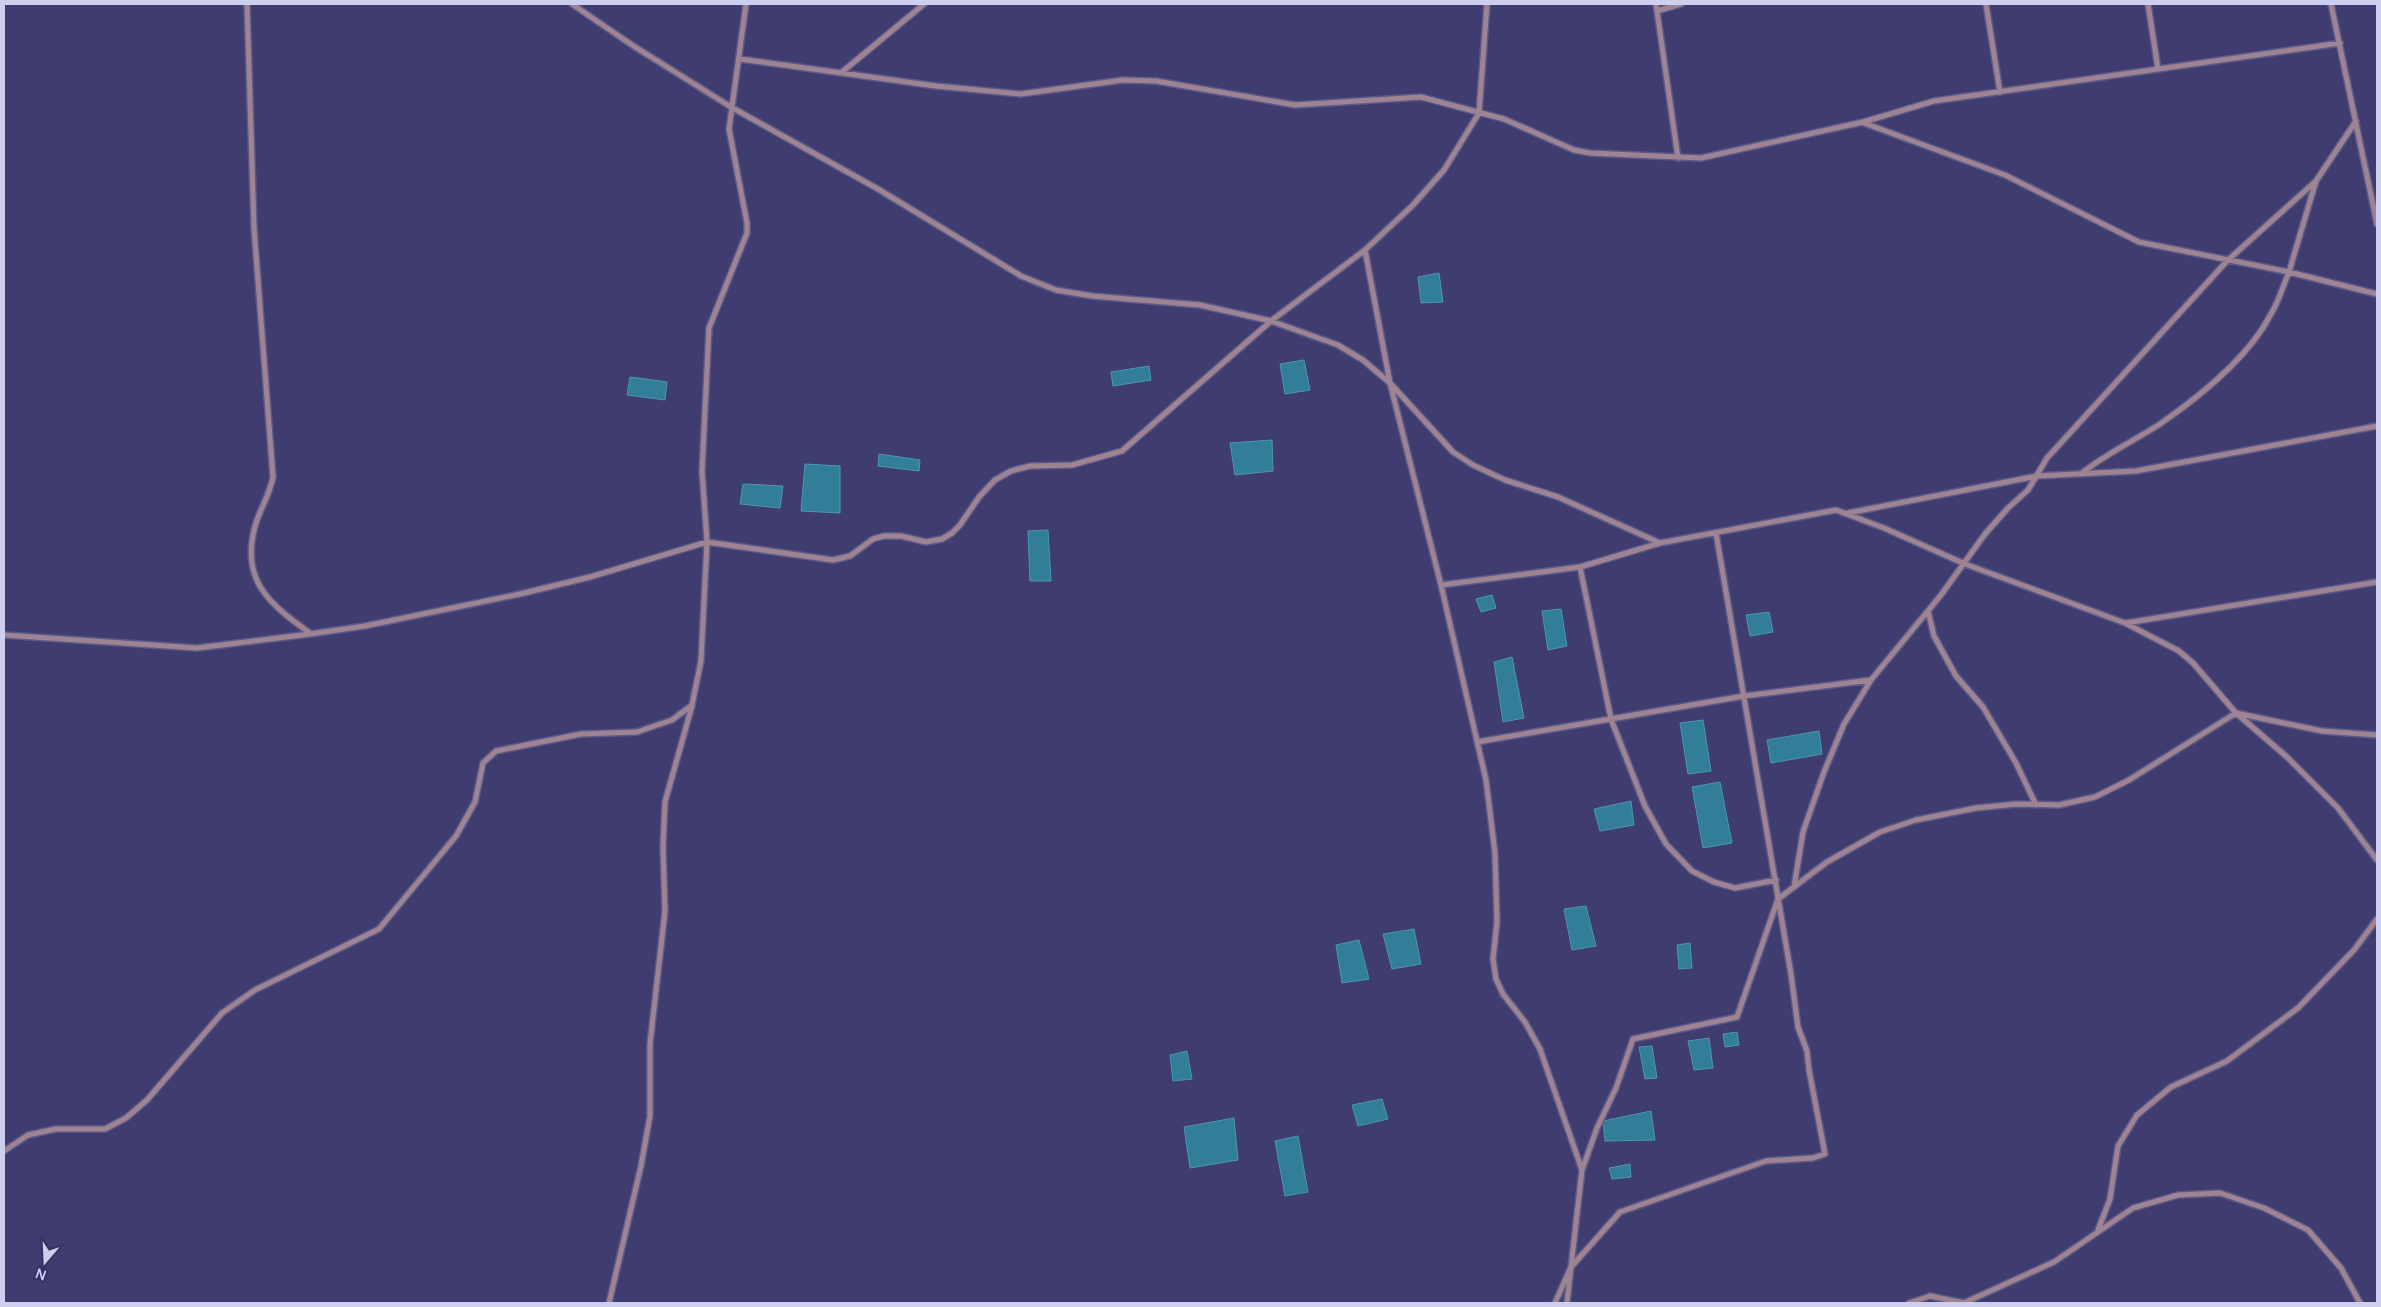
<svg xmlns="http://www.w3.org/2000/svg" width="2381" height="1307" font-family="Manrope,sans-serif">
<rect width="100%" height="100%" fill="#3f3c6f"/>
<path fill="#327e99" stroke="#4c97b3" d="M1439 273 1443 302 1421 303 1418 277Z
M1304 360 1310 390 1285 394 1280 364Z
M1149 366 1151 380 1113 386 1111 372Z
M630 377 667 382 665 400 627 395Z
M1272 440 1273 471 1235 475 1230 443Z
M879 454 920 460 919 471 878 466Z
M805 464 840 466V513L801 511Z
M743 484 783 486 780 508 740 504Z
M1048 530 1051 581H1030L1028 531Z
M1492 595 1496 608 1481 612 1476 599Z
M1561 609 1567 646 1548 650 1542 611Z
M1769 612 1773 632 1750 636 1746 615Z
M1512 657 1524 718 1503 722 1494 662Z
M1703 720 1711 771 1688 774 1680 723Z
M1819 731 1822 754 1771 763 1767 740Z
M1720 782 1732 843 1703 848 1692 787Z
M1631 801 1634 825 1600 831 1594 809Z
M1586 906 1596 946 1572 950 1564 909Z
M1414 929 1421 964 1392 969 1383 934Z
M1359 940 1369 979 1342 983 1336 945Z
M1690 943 1692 968 1679 969 1677 945Z
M1737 1032 1739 1045 1725 1047 1723 1034Z
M1709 1038 1713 1068 1694 1070 1688 1041Z
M1652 1046 1657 1078 1645 1079 1639 1047Z
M1187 1051 1192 1079 1173 1081 1170 1055Z
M1382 1099 1388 1119 1358 1126 1352 1105Z
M1651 1111 1655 1140 1605 1141 1603 1121Z
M1234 1118 1238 1160 1190 1168 1184 1127Z
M1298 1136 1308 1192 1285 1196 1275 1141Z
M1630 1164 1631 1177 1612 1179 1609 1168Z"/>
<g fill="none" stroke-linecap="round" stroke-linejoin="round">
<g stroke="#5c5988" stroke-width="8">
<path id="street" d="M247 4 254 228 273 477C270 494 261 507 256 523 239 579 268 603 310 633
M572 4 632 45 731 107 878 189 1021 276 1056 290 1092 296 1200 305 1271 321 1338 345 1363 360 1390 383 1453 452 1473 465 1505 480 1558 497 1660 543 1836 510 1884 528 1965 564 2125 623 2179 651 2193 663 2236 713 2287 757 2338 808 2377 860
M1656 4 1678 158
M1986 4 2000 92
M2148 4 2158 69
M2331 4 2377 224
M1657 11 1681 4
M740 59 936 86 1021 94 1123 80 1156 81 1295 105 1421 97 1504 119 1574 150 1590 153 1701 158 1863 122 1934 101 2340 43
M842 72 924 4
M1864 123 2005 175 2139 242 2289 272 2316 181 2356 121
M1365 250 1390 383 1441 585 1486 780 1495 853 1497 922 1493 959 1496 979 1503 994 1525 1022 1540 1049 1582 1170
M2082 473C2107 453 2134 441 2160 424 2199 397 2249 357 2271 314 2279 301 2283 286 2289 272L2377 294
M1848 513 2037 476 2136 471 2377 426
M1580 567 1611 719 1645 806 1666 844 1692 871 1714 882 1735 888 1776 880
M1441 585 1580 567 1660 543
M1928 611 1934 636 1956 676 1983 707 2016 763 2036 805
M2126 623 2377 582
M4 635 197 648 310 634 365 626 520 594 590 577 707 542 702 471 709 328 747 233V223L729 129 746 4
M1477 742 1744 696 1871 680
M1794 887 1803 832 1824 772 1844 724 1871 680 1941 595 1985 534 2008 508 2028 490 2047 458 2227 261 2316 181
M4 1151 28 1135 56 1129H105L126 1118 147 1100 222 1013 255 990 379 929 456 836 475 802 483 763 496 751 581 734 637 732 672 720 692 705 701 661 707 542 833 560 850 556 873 539 884 536H901L926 542 942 539 952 533 960 525 979 497 995 480 1011 471 1030 466 1072 465 1122 451 1271 321 1365 250 1413 205 1444 170 1479 113 1487 4
M2098 1230 2110 1199 2118 1146 2137 1115 2171 1087 2227 1061 2298 1008 2354 950 2377 919
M609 1303 641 1166 650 1116V1044L665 911 663 846 665 802 692 706
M1555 1303 1571 1267 1582 1170 1597 1128 1616 1088 1633 1039 1737 1017 1778 899 1827 862 1880 832 1916 820 1976 808 2017 804 2059 805 2095 797 2129 780 2236 713 2322 731 2377 735
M1567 1303 1571 1267 1620 1212 1766 1161 1813 1158 1825 1154 1809 1070 1807 1051 1798 1027 1791 974 1716 533
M1909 1303 1930 1296 1964 1303 2054 1262 2133 1208 2178 1195 2220 1193 2264 1208 2308 1230 2341 1268 2360 1303"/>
</g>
<use href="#street" stroke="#9e8392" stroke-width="5"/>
</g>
<rect width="2381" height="1307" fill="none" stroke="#cecfee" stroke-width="10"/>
<g transform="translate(45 1262) rotate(199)" stroke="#353163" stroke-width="4" paint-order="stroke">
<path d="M0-4L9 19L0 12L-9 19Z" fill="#cecfee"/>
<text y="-8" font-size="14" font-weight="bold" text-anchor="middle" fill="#cecfee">N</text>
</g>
</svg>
